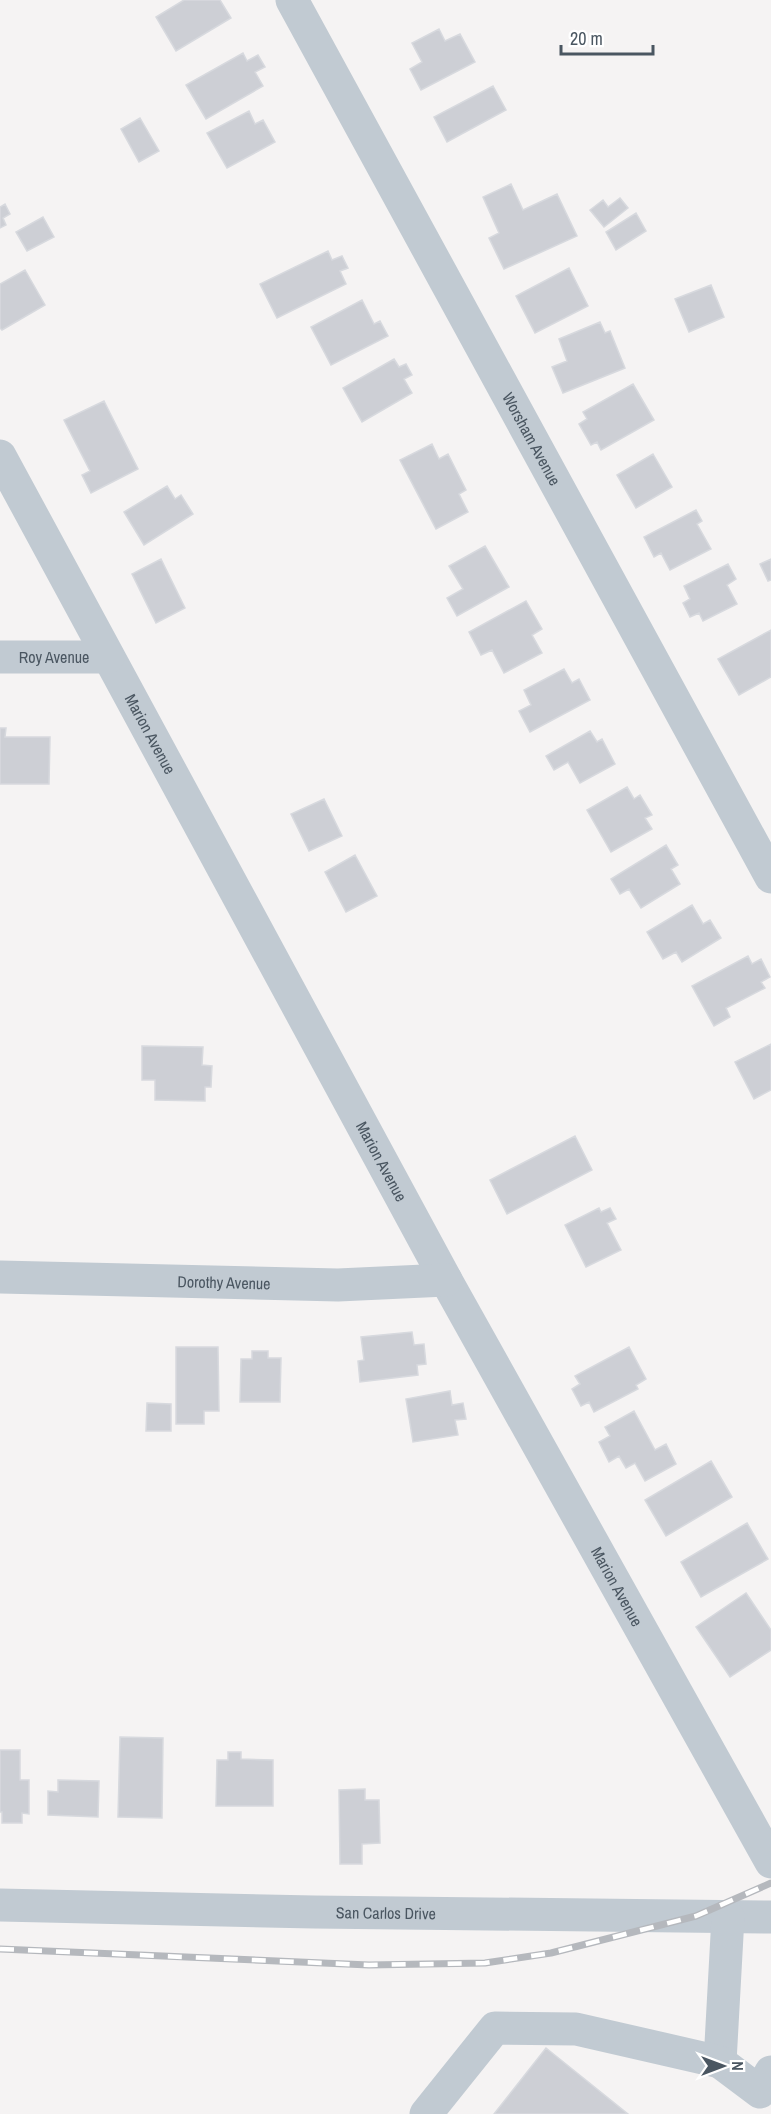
<svg xmlns="http://www.w3.org/2000/svg" width="771" height="2114" font-family="'Archivo Narrow',sans-serif">
<rect width="100%" height="100%" fill="#f5f3f3"/>
<path fill="#cdcfd5" stroke="#d7d9de" stroke-width="1.5" d="M184 0H220L231 18 176 51 156 17Z
M439 29 445 41 460 34 475 62 421 90 410 69 422 62 412 43Z
M243 53 247 61 258 55 265 67 255 72 263 86 206 119 186 85Z
M493 86 506 110 447 142 434 117Z
M249 111 255 124 263 120 275 142 227 168 207 133Z
M140 118 159 151 139 162 121 129Z
M511 184 523 210 557 194 577 236 504 269 489 238 499 233 483 197Z
M620 198 628 208 604 227 590 210 603 200 608 207Z
M5 204 10 214 3 218 6 225 0 228V207Z
M636 213 646 231 616 250 606 232Z
M43 217 54 237 27 251 16 232Z
M328 251 332 260 342 256 348 268 340 271 346 284 277 318 260 284Z
M569 268 588 306 535 333 516 296Z
M25 270 45 305 2 330 0 328V284Z
M711 285 724 317 689 332 675 299Z
M362 300 374 324 380 321 388 336 331 365 311 327Z
M600 322 605 333 610 331 625 368 563 393 552 367 567 361 559 339Z
M394 359 399 367 406 364 412 375 404 379 412 393 362 422 343 388Z
M633 384 654 420 601 450 597 442 591 445 579 424 587 419 583 412Z
M104 401 138 469 91 493 82 475 90 471 64 420Z
M432 444 439 459 448 454 466 490 459 494 468 512 436 529 400 460Z
M653 454 672 487 636 508 617 475Z
M167 486 175 499 181 495 193 514 144 545 124 512Z
M696 510 702 521 697 524 711 549 670 570 661 553 654 557 644 537Z
M485 546 509 587 457 616 447 598 463 589 449 566Z
M161 559 185 608 156 623 132 574Z
M771 559V580L768 581 760 564Z
M728 564 736 579 727 585 737 604 703 621 699 613 690 617 683 603 690 599 684 586Z
M526 601 542 629 532 635 542 653 504 673 492 650 481 655 469 632Z
M771 630V677L739 695 718 659Z
M564 669 572 683 579 679 590 700 530 732 519 711 531 705 524 690Z
M0 728H6L5 737H50L49 784H0Z
M590 731 597 742 602 739 615 764 580 783 568 762 554 770 546 756Z
M627 787 634 799 640 795 652 815 645 818 652 829 611 852 587 810Z
M324 799 342 836 309 851 291 814Z
M666 845 678 865 671 869 680 884 641 908 629 889 620 894 611 879Z
M355 855 377 896 346 912 325 872Z
M692 905 703 924 710 920 721 938 682 962 676 952 663 959 647 932Z
M748 956 752 964 761 959 770 977 761 982 765 988 726 1008 730 1017 714 1026 692 986Z
M771 1044V1090L754 1099 735 1062Z
M142 1046 203 1047 202 1065 212 1066 211 1087H205V1101L155 1100V1080H142Z
M575 1136 592 1170 507 1214 490 1180Z
M599 1208 601 1212 610 1208 616 1219 607 1223 621 1250 586 1267 565 1225Z
M412 1332 414 1345 424 1344 426 1364 417 1365 418 1375 360 1382 358 1361 364 1360 361 1337Z
M176 1347H218L219 1411H204V1424H176Z
M629 1347 646 1379 636 1385 638 1389 594 1412 589 1402 581 1406 572 1389 580 1384 575 1376Z
M252 1351H268V1358H281L280 1402H240L241 1359H252Z
M450 1391 452 1405 463 1403 466 1419 455 1420 458 1435 413 1442 406 1399Z
M147 1403 171 1404V1431H146Z
M634 1411 655 1450 666 1444 676 1464 645 1481 635 1463 626 1468 619 1456 609 1462 599 1442 610 1436 605 1427Z
M711 1461 732 1497 666 1536 645 1500Z
M747 1523 768 1559 701 1597 681 1562Z
M746 1593 771 1630V1650L730 1677 696 1627Z
M120 1737 163 1738 162 1818 118 1817Z
M0 1750H20V1780H29V1814L22 1813V1823H2V1812H0Z
M228 1752H241V1759L273 1760V1806H216L217 1760H228Z
M58 1780 99 1781 98 1817 48 1815V1791L58 1792Z
M365 1789V1800H379L380 1843 362 1844V1864H340L339 1790Z
M546 2048 628 2114H494Z"/>
<g fill="none" stroke-linecap="round" stroke-linejoin="round">
<g stroke="#c1cad2" stroke-width="33">
<path id="s1" d="M292 0 771 877"/>
<path id="s2" d="M0 456 446 1280 771 1862"/>
<path id="s3" d="M0 657H108"/>
<path id="s4" d="M0 1277 338 1285 446 1280"/>
<path id="s5" d="M0 1905 314 1912 771 1917"/>
<path d="M728 1917 720 2062 760 2092 771 2072"/>
<path d="M426 2114 495 2028 576 2029 720 2062"/>
</g>
<g stroke="#b5b8bd" stroke-width="7">
<path id="rail" d="M0 1949 369 1965 485 1963 551 1953 696 1916 771 1883"/>
</g>
<use href="#rail" stroke="#fff" stroke-width="4.5" stroke-dasharray="14" stroke-linecap="butt"/>
</g>
<g text-anchor="middle" stroke-width="6" stroke-linejoin="round" paint-order="stroke">
<g font-size="16" fill="#4a5661" stroke="#fff">
<text dy="6" stroke="none"><textPath href="#s1" startOffset="500">Worsham Avenue</textPath></text>
<text dy="6" stroke="none"><textPath href="#s3" startOffset="54">Roy Avenue</textPath></text>
<text dy="6" stroke="none"><textPath href="#s2" startOffset="316">Marion Avenue</textPath></text>
<text dy="6" stroke="none"><textPath href="#s2" startOffset="802">Marion Avenue</textPath></text>
<text dy="6" stroke="none"><textPath href="#s4" startOffset="224">Dorothy Avenue</textPath></text>
<text dy="6" stroke="none"><textPath href="#s2" startOffset="1288">Marion Avenue</textPath></text>
<text dy="6" stroke="none"><textPath href="#s5" startOffset="386">San Carlos Drive</textPath></text>
</g>
</g>
<g transform="translate(723 2066) rotate(90)" stroke="#ffffff" stroke-width="4.5" paint-order="stroke">
<path d="M0-4.5L10 22L0 15L-10 22Z" fill="#4a5661"/>
<text y="-9" font-size="16" font-weight="bold" text-anchor="middle" fill="#4a5661">N</text>
</g>
<path d="M561 45v9h92v-9" fill="none" stroke="#4a5661" stroke-width="3"/>
<text x="570" y="45" font-size="18" fill="#4a5661" stroke="#ffffff" stroke-width="4.5" paint-order="stroke">20 m</text>
</svg>
